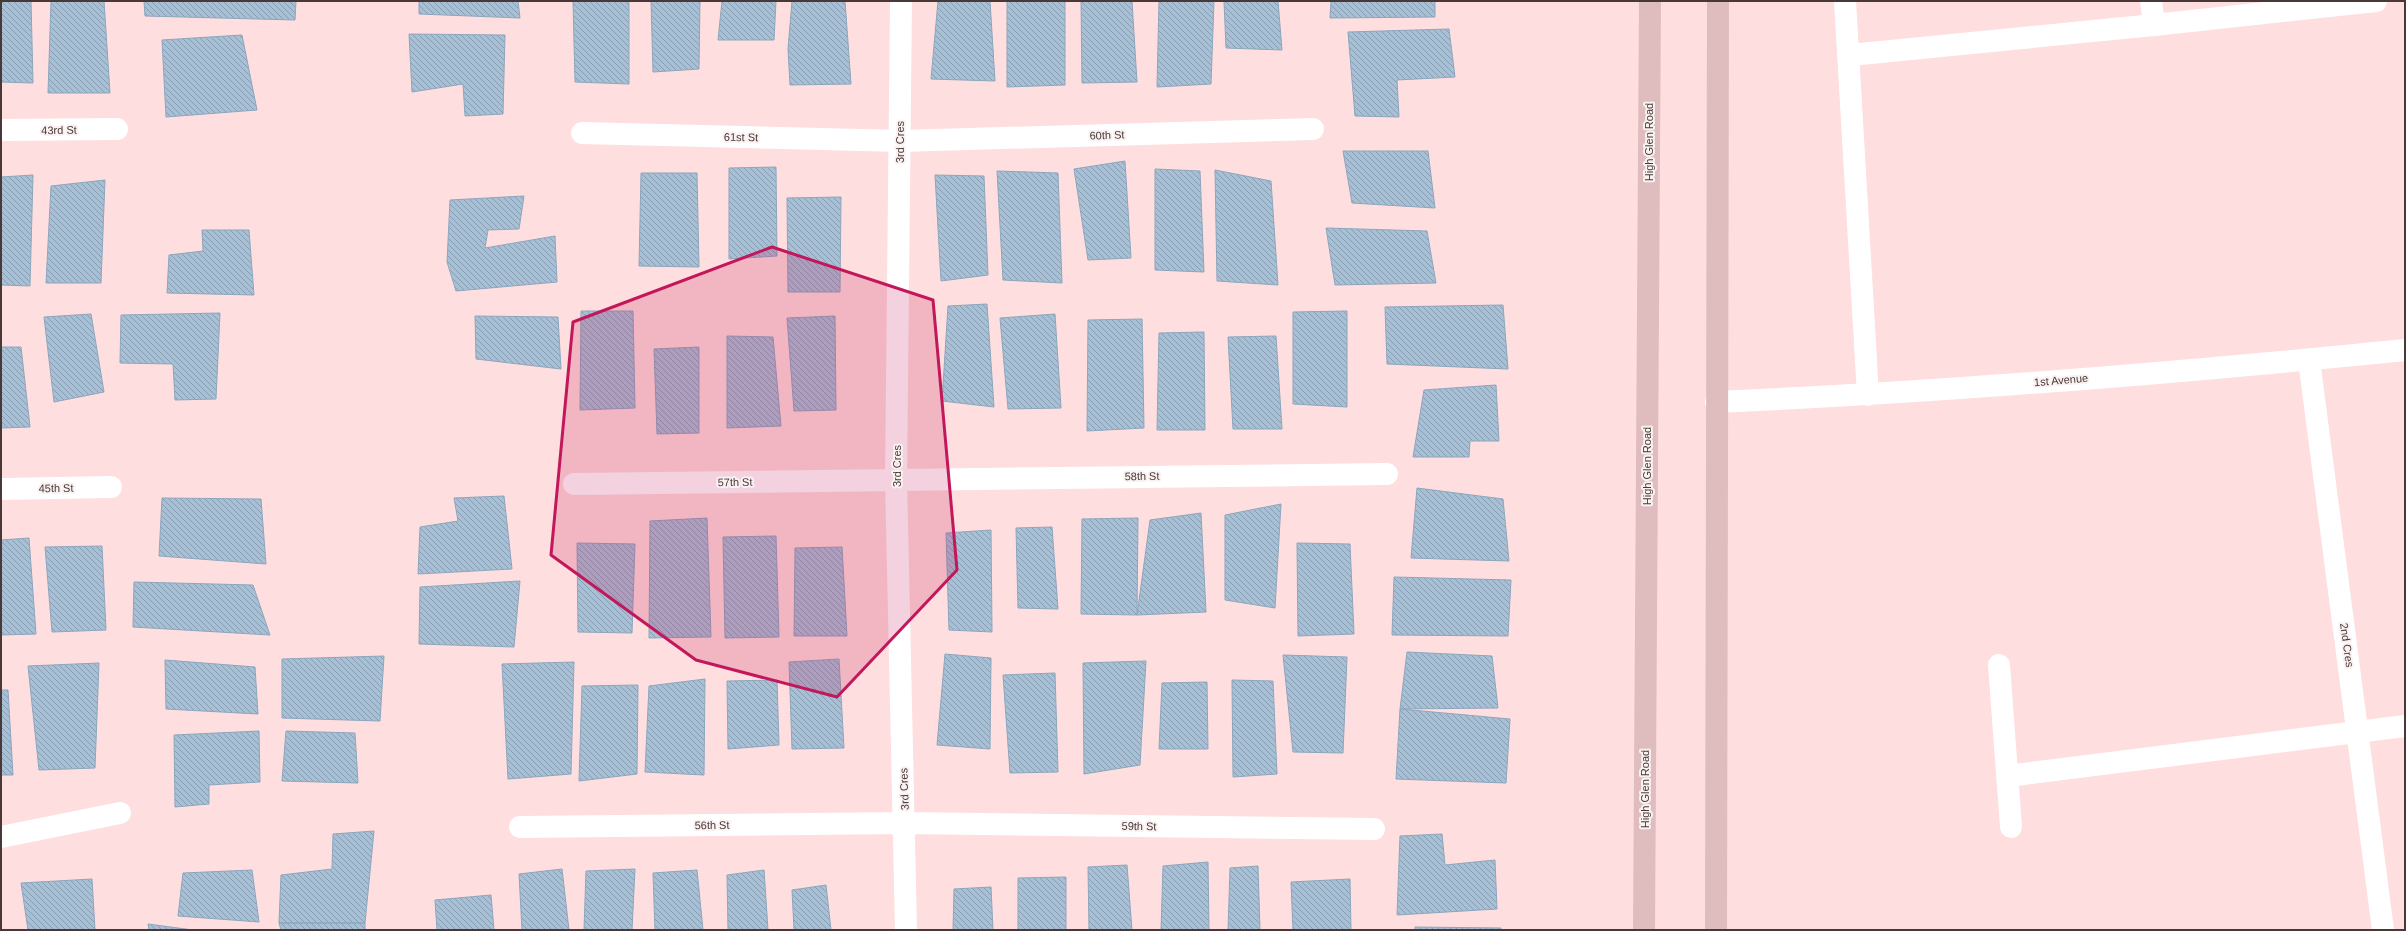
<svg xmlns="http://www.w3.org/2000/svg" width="2406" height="931" font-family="Helvetica,sans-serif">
<defs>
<pattern id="building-back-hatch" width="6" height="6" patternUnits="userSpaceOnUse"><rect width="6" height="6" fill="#a6c0d7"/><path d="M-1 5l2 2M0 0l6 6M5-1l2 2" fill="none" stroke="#899daf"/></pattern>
</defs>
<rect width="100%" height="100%" fill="#fedede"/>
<path fill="url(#building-back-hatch)" stroke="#8da6bd" d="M1 1H31L33 83 1 82Z
M51 1H104L110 93H48Z
M144 1H296L295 20 145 16Z
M419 1H518L520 18 419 14Z
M573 1H629V84L575 82Z
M651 1H700L699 69 653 72Z
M722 1H776L774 40H718Z
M792 1H845L851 84 790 85 788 49Z
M938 1H990L995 81 931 79Z
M1007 1H1065V85L1007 87Z
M1081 1H1132L1137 82 1082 83Z
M1159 1H1214L1211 84 1157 87Z
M1224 1H1278L1282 50 1226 48Z
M1331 1H1435V17L1330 18Z
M1449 29 1455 77 1397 80 1399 117 1355 116 1348 32Z
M409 34 505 35 503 114 465 116 463 84 412 92Z
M242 35 257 110 166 117 162 40Z
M1343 151H1428L1435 208 1352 203Z
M1125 161 1131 258 1088 260 1074 169Z
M776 167 777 256 729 259V168Z
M1155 169 1200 171 1204 272 1155 270Z
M1215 170 1271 181 1278 285 1217 281Z
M997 171 1058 173 1062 283 1003 280Z
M641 173H697L699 267 639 266Z
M33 175 30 286 1 285V177Z
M935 175 984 176 988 275 941 281Z
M105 180 101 283H46L51 186Z
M524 196 519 229 488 230 485 248 555 236 557 282 456 291 447 262 450 200Z
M841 197 840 292H788L787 198Z
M1326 228 1427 231 1436 283 1335 285Z
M202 230H249L254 295 167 293 169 255 203 251Z
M987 304 994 407 942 401 948 306Z
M1503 305 1508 369 1387 364 1385 307Z
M581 311H633L635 408 580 410Z
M1347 311V407L1293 404V312Z
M220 313 216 399 175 400 173 364 120 363 121 315Z
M91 314 104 392 54 402 44 317Z
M1055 314 1061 408 1008 409 1000 318Z
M475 316 558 317 561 369 476 359Z
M835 316 836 410 794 411 787 318Z
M1142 319 1144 428 1087 431 1088 320Z
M1204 332 1205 430H1157L1159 333Z
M727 336 773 337 781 426 727 428Z
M1276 336 1282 429H1233L1228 337Z
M1 347H21L30 427 1 428Z
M699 347V433L657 434 654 349Z
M1496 385 1499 441H1470L1469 457H1413L1424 390Z
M1417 488 1503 499 1509 561 1411 558Z
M504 496 512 569 418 574 420 527 458 521 454 498Z
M162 498 261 499 266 564 159 556Z
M1281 504 1275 608 1225 600V515Z
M1201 513 1206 612 1137 615 1150 520Z
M707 518 711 637 649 638 650 521Z
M1138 518 1137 615 1081 614 1082 519Z
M1052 527 1058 609 1018 608 1016 528Z
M991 530 992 632 949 630 946 533Z
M776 536 779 637 725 638 723 537Z
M29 538 36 634 1 635V540Z
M577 543 635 544 632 633 578 632Z
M1297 543 1350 544 1354 634 1298 636Z
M102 546 106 630 52 632 45 547Z
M842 547 847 636H794L795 548Z
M1394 577 1511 580 1508 636 1392 635Z
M520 581 514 647 419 644 420 587Z
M134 582 253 585 270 635 133 627Z
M1407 652 1492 656 1498 708 1400 709Z
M945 654 991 658 990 749 937 745Z
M1283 655 1347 657 1343 753 1293 752Z
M384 656 380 721 282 718V659Z
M839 659 844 748 792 749 789 662Z
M165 660 255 667 258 714 166 709Z
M1146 661 1140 765 1084 774 1083 663Z
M574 662 571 774 508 779 502 664Z
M99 663 95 768 39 770 28 666Z
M1055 673 1058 772 1010 773 1003 675Z
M705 679 704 775 645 772 649 686Z
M777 680 779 745 728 749 727 681Z
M1232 680 1273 681 1277 774 1233 777Z
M1207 682 1208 749H1159L1162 683Z
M638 685 637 774 579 781 582 686Z
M1 690H8L13 775H1Z
M1400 709 1510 719 1506 783 1396 779Z
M259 731 260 782 209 785V804L175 807 174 735Z
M286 731 355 733 358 783 282 781Z
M374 831 365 923H279L281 875 332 869 333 834Z
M1442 834 1445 865 1495 860 1497 909 1397 915 1400 836Z
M1208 862 1209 930H1161L1163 866Z
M1127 865 1132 930H1089L1088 867Z
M1258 866 1260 930H1228L1230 868Z
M562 869 569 930H522L519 874Z
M635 869 632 930H584L586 871Z
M252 870 259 922 178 916 183 873Z
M697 870 703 930H655L653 873Z
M764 870 768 930H728L727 875Z
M1066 877V930H1018V878Z
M92 879 95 930H28L21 883Z
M1350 879 1351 930H1293L1291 882Z
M826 885 831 930H794L792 890Z
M991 887 993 930H953L954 889Z
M491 895 494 930H437L435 900Z
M279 923H365V930H281Z
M148 924 193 930H149Z
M1415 927 1501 928V930H1415Z"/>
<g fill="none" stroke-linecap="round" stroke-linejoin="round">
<path stroke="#fff" stroke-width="22" d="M1845 1 1868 395
M1850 55 2154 25"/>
<path stroke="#fff" stroke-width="22" d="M901 1 896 479 906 930
M2151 1 2154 25 2376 1
M1 130 117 129
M582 133 901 141 1313 129
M2309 360 2383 930
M1716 402C1946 392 2176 373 2405 350
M574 484 1387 474
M1 489 111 487
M1999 665 2011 827
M2007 776 2405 726
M520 827 905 823 1374 829
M1 837 120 813"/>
<path stroke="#dfbdbe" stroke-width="22" d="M1644 930 1650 1
M1716 930 1718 1"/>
</g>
<path fill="#c2185b" fill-opacity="0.2" stroke="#c2185b" stroke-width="3" stroke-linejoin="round" d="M772 247 933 300 957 570 837 697 696 660 551 555 573 322Z"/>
<g text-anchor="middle" stroke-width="4" stroke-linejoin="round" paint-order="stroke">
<g font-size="11" fill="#483838" stroke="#faf2f1">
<text transform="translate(59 130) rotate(-1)" y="4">43rd St</text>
<text transform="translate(1107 135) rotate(-2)" y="4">60th St</text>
<text transform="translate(741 137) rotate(1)" y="4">61st St</text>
<text transform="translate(900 142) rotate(-90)" y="4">3rd Cres</text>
<text transform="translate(1649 142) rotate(-90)" y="4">High Glen Road</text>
<text transform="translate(2061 380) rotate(-5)" y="4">1st Avenue</text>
<text transform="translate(897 466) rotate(-90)" y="4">3rd Cres</text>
<text transform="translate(1647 466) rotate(-90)" y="4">High Glen Road</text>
<text transform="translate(1142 476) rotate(-1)" y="4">58th St</text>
<text transform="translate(735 482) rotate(-1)" y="4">57th St</text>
<text transform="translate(56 488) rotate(-1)" y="4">45th St</text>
<text transform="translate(2347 645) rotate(82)" y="4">2nd Cres</text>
<text transform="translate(904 789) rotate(-92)" y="4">3rd Cres</text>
<text transform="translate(1645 789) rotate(-90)" y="4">High Glen Road</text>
<text transform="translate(712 825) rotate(-1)" y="4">56th St</text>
<text transform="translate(1139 826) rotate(1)" y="4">59th St</text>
</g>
</g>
<rect width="2406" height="931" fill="none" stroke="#483838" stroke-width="4"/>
</svg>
